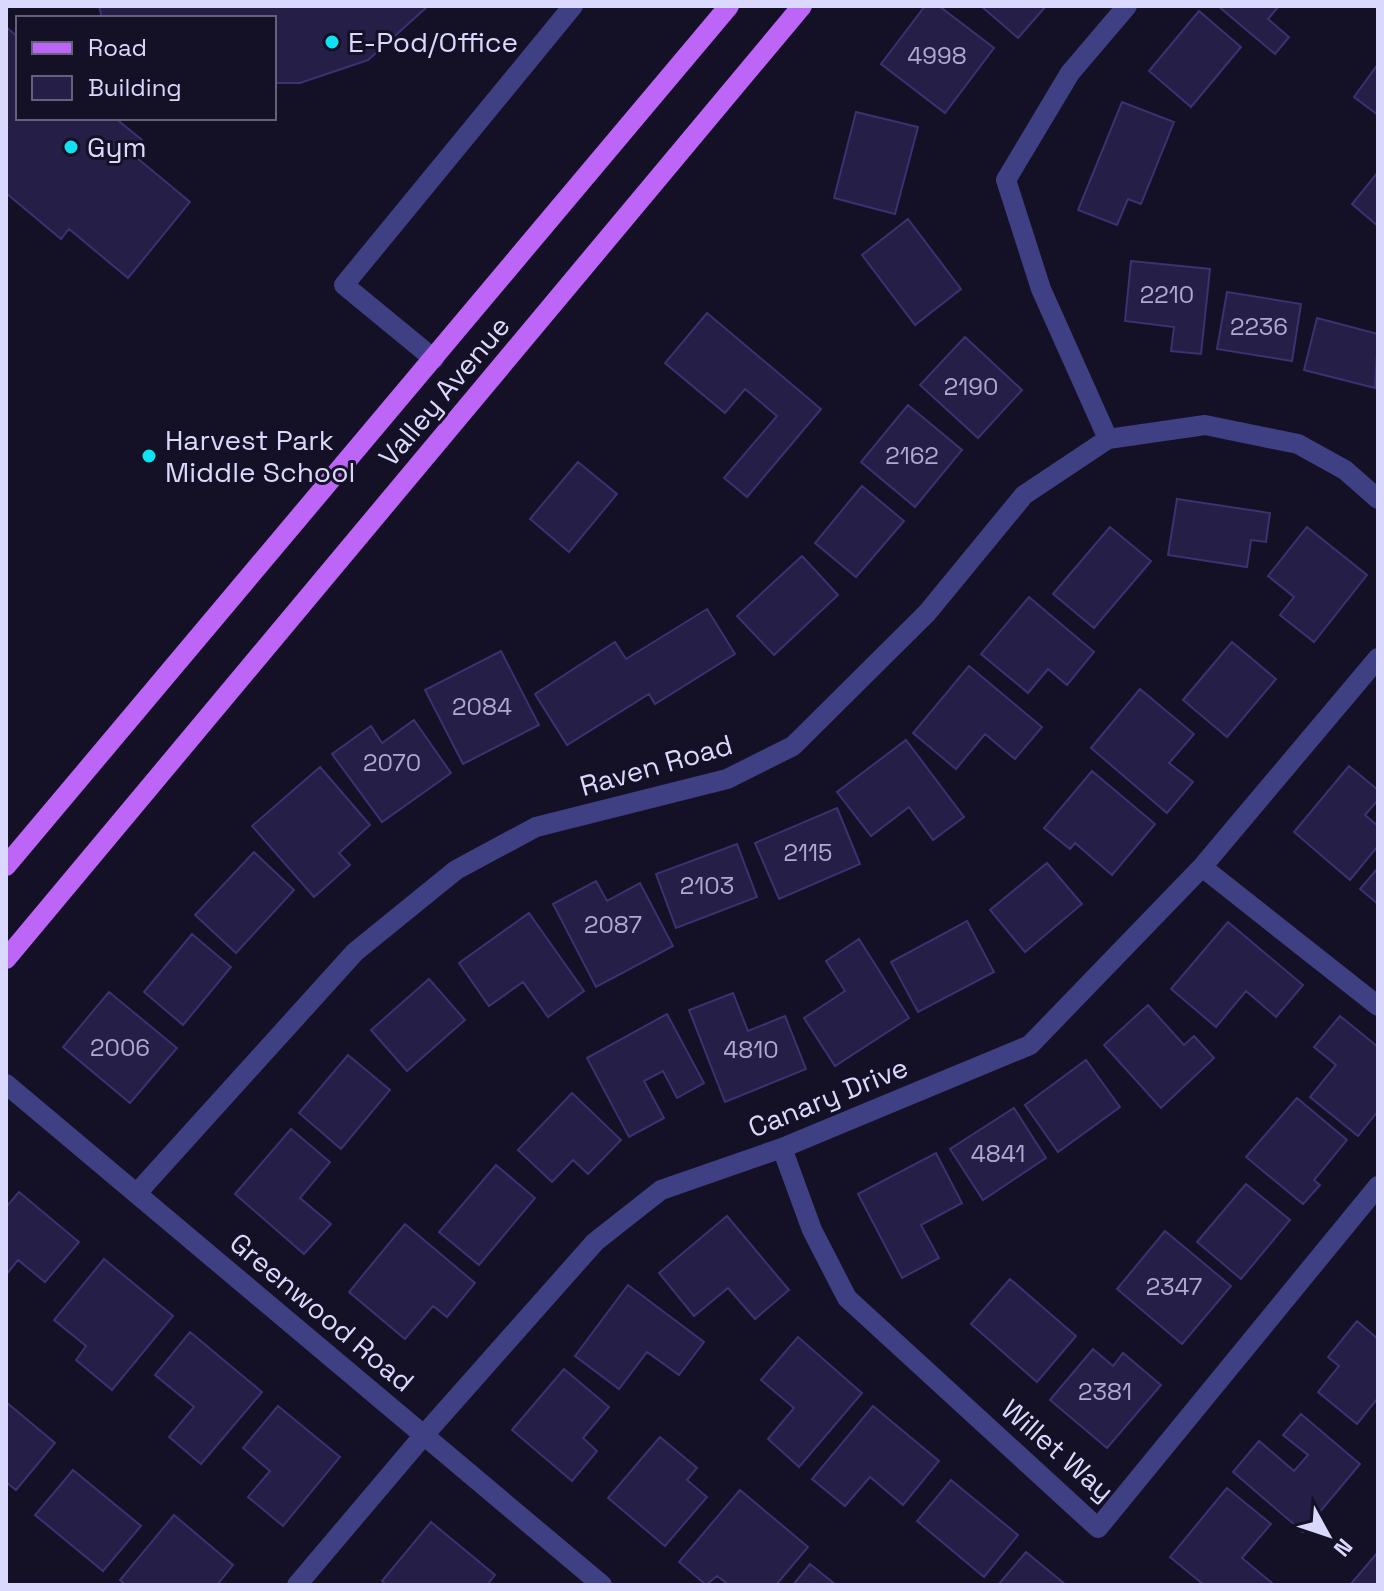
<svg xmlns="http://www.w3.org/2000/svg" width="1384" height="1591" font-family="'Space Grotesk',sans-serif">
<rect width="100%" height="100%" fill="#141126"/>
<path fill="#251e46" stroke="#3c3171" stroke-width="2" d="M99 6H428L368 60 300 83H274V18H102Z
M925 6H939L994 48 945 113 881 64Z
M981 6H1046L1018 38Z
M1218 6H1279L1268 19 1289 37 1275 54Z
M1199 11 1241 47 1191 107 1149 71Z
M6 27 18 37V118H115L142 140 131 153 190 202 128 278 69 229 61 239 6 193Z
M1378 64V115L1354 97Z
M1122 102 1174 122 1141 204 1128 199 1117 225 1078 210Z
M856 112 918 127 895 214 834 198Z
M1378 172V226L1352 204Z
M908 219 961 289 915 325 862 255Z
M1131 261 1210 269 1201 354 1171 351 1174 327 1125 321Z
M1227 292 1301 304 1292 361 1217 349Z
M707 313 821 409 747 497 724 478 777 416 745 389 725 413 665 363Z
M1317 318 1378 334 1375 388 1304 370Z
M965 337 1022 390 978 438 920 385Z
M908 405 962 450 915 507 861 462Z
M578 462 617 494 569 552 530 519Z
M862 486 904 521 856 577 815 543Z
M1177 499 1270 513 1266 542 1251 540 1247 567 1168 555Z
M1110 527 1151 561 1094 628 1053 594Z
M1307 527 1367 575 1314 642 1280 615 1294 597 1268 576Z
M802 556 838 595 774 655 737 616Z
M1029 597 1094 652 1067 685 1048 669 1028 693 981 654Z
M707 609 735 654 655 704 649 694 567 745 535 694 615 642 626 659Z
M1232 642 1276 679 1227 737 1183 700Z
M501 651 539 725 463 764 425 690Z
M969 666 1042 727 1015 759 985 734 956 769 913 733Z
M1140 689 1194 734 1169 763 1193 782 1167 813 1091 748Z
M414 720 451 773 382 822 332 754 371 726 382 743Z
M906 740 964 817 933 840 909 807 871 836 837 792Z
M1349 766 1378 790V800L1365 815 1378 826V846L1350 880 1294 832Z
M320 767 370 825 339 853 350 865 314 897 252 826Z
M1092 771 1155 824 1112 875 1075 843 1070 849 1044 828Z
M837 808 860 864 779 899 755 843Z
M737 844 757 897 676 928 656 874Z
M254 852 294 890 236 953 195 915Z
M1047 863 1082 904 1025 952 990 910Z
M1378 868V904L1360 889Z
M596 881 607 901 640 883 673 946 596 987 553 904Z
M529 913 584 991 548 1017 523 982 489 1006 459 963Z
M967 921 994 972 918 1012 891 962Z
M1228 922 1303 985 1276 1017 1246 991 1216 1027 1171 989Z
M192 934 231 967 183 1025 144 992Z
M859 939 909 1018 835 1066 804 1018 845 991 826 961Z
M429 979 465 1020 407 1071 371 1030Z
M109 992 177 1048 130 1103 63 1047Z
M733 993 748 1031 785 1016 806 1069 725 1102 689 1010Z
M1148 1005 1184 1045 1194 1036 1214 1058 1161 1108 1104 1045Z
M667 1014 704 1083 677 1098 663 1071 644 1081 664 1118 629 1137 587 1058Z
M1340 1016 1378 1047V1111L1358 1136 1310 1097 1336 1065 1314 1047Z
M348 1055 390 1090 341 1149 299 1113Z
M1086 1060 1120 1107 1058 1152 1025 1105Z
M572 1093 621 1140 588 1174 573 1160 552 1182 518 1150Z
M1297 1098 1347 1140 1314 1180 1320 1185 1303 1204 1246 1157Z
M1014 1108 1046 1158 983 1200 950 1149Z
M291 1129 330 1162 300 1198 331 1224 304 1254 235 1194Z
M936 1153 962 1203 921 1225 939 1258 902 1278 858 1194Z
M496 1165 535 1198 479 1265 439 1232Z
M1246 1184 1290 1220 1241 1279 1197 1242Z
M19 1192 79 1242 45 1282 18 1260 6 1275V1207Z
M727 1216 789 1290 755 1319 728 1288 694 1316 659 1273Z
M405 1224 475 1283 447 1317 433 1306 405 1339 349 1292Z
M1165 1231 1231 1286 1182 1344 1117 1289Z
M104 1259 173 1316 112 1390 76 1360 86 1346 54 1320Z
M1010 1279 1076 1336 1037 1382 971 1324Z
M628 1285 704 1342 679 1375 647 1352 619 1389 575 1356Z
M1357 1321 1378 1339V1398L1357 1424 1318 1392 1339 1366 1328 1357Z
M190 1332 262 1392 201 1464 169 1437 194 1407 155 1375Z
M798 1337 862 1393 799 1467 768 1439 794 1408 761 1380Z
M1093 1349 1113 1366 1123 1353 1161 1385 1107 1448 1050 1400Z
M564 1369 609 1407 583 1438 597 1451 572 1481 512 1430Z
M6 1402 55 1443 16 1490 6 1482Z
M278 1406 340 1457 283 1526 248 1497 270 1471 243 1448Z
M873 1406 939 1461 903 1505 870 1477 845 1506 812 1479Z
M1301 1414 1360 1464 1303 1532 1233 1472 1259 1441 1294 1471 1308 1455 1283 1435Z
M660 1437 697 1468 687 1480 707 1497 665 1546 608 1498Z
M73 1470 141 1526 103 1571 35 1515Z
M951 1480 1018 1535 984 1577 917 1521Z
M1227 1488 1271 1524 1242 1558 1272 1583 1270 1585H1204L1170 1557Z
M740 1490 808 1547 776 1585H729L717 1576 706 1585 679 1562Z
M174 1515 233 1565 217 1585H126L120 1580Z
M431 1522 495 1575 487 1585H386L382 1581Z
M1026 1552 1066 1585H998Z
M1378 1552V1585H1350Z
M810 1564 836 1585H793Z"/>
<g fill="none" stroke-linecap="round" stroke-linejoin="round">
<path stroke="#3f3f83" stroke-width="20" d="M434 359 344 285 573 6
M1108 439 1041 289 1006 180 1070 73 1127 6
M1202 867 1378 1006
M6 1084 602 1585
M782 1148 812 1230 847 1298 1098 1528 1378 1186
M137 1193 355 952 456 870 536 827 727 779 793 746 927 613 1024 495 1108 439 1205 425 1298 444 1345 470 1378 499
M297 1585 424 1435 595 1242 661 1190 782 1148 1030 1045 1202 867 1378 658"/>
<path stroke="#bc65f7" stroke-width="20" d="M6 866 729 6
M6 959 802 6"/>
</g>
<g fill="#0fe2f2" stroke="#141126" stroke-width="3">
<circle cx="332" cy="42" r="8"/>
<circle cx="71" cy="147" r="8"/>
<circle cx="149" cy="456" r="8"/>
</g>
<g text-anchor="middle" stroke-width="6" stroke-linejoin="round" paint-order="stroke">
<g font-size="24" fill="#aeaacf">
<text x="937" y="64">4998</text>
<text x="1167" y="303">2210</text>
<text x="1259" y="335">2236</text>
<text x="971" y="395">2190</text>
<text x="912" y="464">2162</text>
<text x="482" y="715">2084</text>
<text x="392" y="771">2070</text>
<text x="808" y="861">2115</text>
<text x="707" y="894">2103</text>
<text x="613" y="933">2087</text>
<text x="120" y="1056">2006</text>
<text x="751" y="1058">4810</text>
<text x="998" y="1162">4841</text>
<text x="1174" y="1295">2347</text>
<text x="1105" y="1400">2381</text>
</g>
<g font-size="28" fill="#dbd8fd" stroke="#141126" text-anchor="start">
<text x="348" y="52">E-Pod/Office</text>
<text x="87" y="157">Gym</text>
<text x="165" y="450">Harvest Park<tspan x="165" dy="32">Middle School</tspan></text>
</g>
<g font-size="28" fill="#dbd8fd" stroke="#141126">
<text transform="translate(444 391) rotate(-50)" y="10">Valley Avenue</text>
<text transform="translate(656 765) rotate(-16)" y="10">Raven Road</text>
<text transform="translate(828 1097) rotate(-22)" y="10">Canary Drive</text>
<text transform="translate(322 1312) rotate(40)" y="10">Greenwood Road</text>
<text transform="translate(1058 1450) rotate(41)" y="10">Willet Way</text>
</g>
</g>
<rect width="1384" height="1591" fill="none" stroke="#dbd8fd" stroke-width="16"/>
<rect x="16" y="16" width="260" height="104" fill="#141126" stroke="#64617c" stroke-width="2"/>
<rect x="32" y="42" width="40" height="12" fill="#bc65f7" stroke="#64617c" stroke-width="2"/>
<text x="88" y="56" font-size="24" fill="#dbd8fd">Road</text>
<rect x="32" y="76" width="40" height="24" fill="#251e46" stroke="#64617c" stroke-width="2"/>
<text x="88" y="96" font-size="24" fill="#dbd8fd">Building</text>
<g transform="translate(1328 1535) rotate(130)" stroke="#141126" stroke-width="6" paint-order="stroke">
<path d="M0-6L14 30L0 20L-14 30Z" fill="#dbd8fd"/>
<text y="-12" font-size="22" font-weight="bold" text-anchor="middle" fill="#dbd8fd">N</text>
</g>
</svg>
